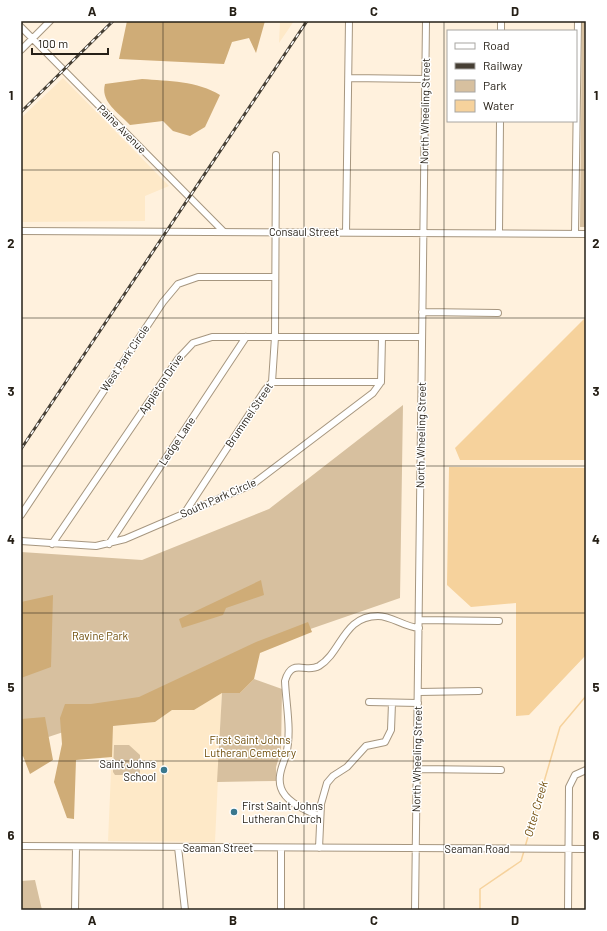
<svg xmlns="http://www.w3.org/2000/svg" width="607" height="931" font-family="Barlow,sans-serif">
<rect width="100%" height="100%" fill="#fff1dd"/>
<path fill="#fee9c8" d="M280 21H294L279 43Z
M63 78 169 186 145 196V221L21 222V118Z
M222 693 215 842 108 841 113 726 155 722 172 710H194Z"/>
<path fill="#d7c09f" d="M582 21H586V227H580Z
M403 405 400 598 267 644 118 714 21 746V552L142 560 269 509Z
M254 679 282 689 281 751 276 767V781L217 782 222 693H240Z
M114 745H129L140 755V775H115L113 772Z
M35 880 42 910H21V881Z"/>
<path fill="#cfac77" d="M127 21H265L256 53 249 38 232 42 224 64 119 59Z
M142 79C168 81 198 81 220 95L205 127 190 136 173 131 163 121 130 125C119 113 100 102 105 84Z
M261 580 264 595 226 608 223 615 182 628 179 619Z
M53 595 51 667 21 678V602Z
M308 622 312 632 260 653 254 679 240 693H222L194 710H172L155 722 113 726 112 757 76 760 74 819 67 818 54 782 62 744 60 718 65 704H91L139 697 256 642Z
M45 717 53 760 30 774 23 756 21 757V719Z"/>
<path fill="#f6d29c" d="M586 317V460H460L455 448Z
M449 467 586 468V655L529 715 516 716V603L471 607 447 585Z"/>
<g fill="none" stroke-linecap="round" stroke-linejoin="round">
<path stroke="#f6d29c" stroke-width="1.5" d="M525 847 560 727 586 696
M480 910V889L521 861 524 851"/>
<g stroke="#a6967f" stroke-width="8">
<path id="minor" d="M21 27 223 231
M501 31V21
M21 50 50 21
M349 78 425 79
M21 231 586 234
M346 232 349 21
M499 232 500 121
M575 233 578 21
M422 312 498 313
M272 382H381
M184 514 265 390 272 382 275 337 276 155
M21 515 163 302 178 284 198 277H275
M21 541 96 546 125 539 253 484 373 393 381 382 382 338
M52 544 178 359 193 343 212 337H422
M109 544 246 337
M419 620 499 621
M419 692 479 691
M369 702 418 703
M417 769 501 770
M320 817C307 810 286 803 281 788 277 776 283 765 286 755 292 731 286 705 285 681 292 657 305 674 319 666 342 652 343 616 378 616 392 616 404 627 419 628
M21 846 586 849
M178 847 185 910
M281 848V910
M319 848 321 804 327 783 333 776 347 767 366 746 385 742 391 730 392 703
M75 910 76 847
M415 910 426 21
M568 910 569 787 575 775 586 770"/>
</g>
<use href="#minor" stroke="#fff" stroke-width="6"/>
<g stroke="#463f34" stroke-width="3">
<path id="rail" d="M21 112 113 21
M21 449 307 21"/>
</g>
<use href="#rail" stroke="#fff" stroke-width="1.5" stroke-dasharray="4.5" stroke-linecap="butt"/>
</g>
<path fill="none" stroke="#262017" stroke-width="1" stroke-opacity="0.55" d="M163 21V910M304 21V910M444 21V910M21 170H586M21 318H586M21 466H586M21 613H586M21 761H586"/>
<g fill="#3a788e" stroke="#fff" stroke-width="1.5">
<circle cx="164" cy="770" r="4"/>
<circle cx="234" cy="812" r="4"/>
</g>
<g text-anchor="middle" stroke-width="3" stroke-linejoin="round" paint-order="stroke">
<g font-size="11" fill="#262017" stroke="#fff">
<text transform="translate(425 111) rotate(-89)" y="4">North Wheeling Street</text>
<text transform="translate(122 129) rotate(45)" y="4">Paine Avenue</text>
<text x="304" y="236">Consaul Street</text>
<text transform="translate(125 358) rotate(-56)" y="4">West Park Circle</text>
<text transform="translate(161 384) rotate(-56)" y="4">Appleton Drive</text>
<text transform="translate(249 415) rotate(-56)" y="4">Brummel Street</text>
<text transform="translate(421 435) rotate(-89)" y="4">North Wheeling Street</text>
<text transform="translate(177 441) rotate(-56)" y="4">Ledge Lane</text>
<text transform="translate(218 498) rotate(-24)" y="4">South Park Circle</text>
<text transform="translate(417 759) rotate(-89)" y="4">North Wheeling Street</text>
<text x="218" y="852">Seaman Street</text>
<text x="477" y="853">Seaman Road</text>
</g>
<g font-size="11" fill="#6e4c08" stroke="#fff">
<text x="100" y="640">Ravine Park</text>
<text x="250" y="744">First Saint Johns<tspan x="250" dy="13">Lutheran Cemetery</tspan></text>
</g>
<g font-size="11" fill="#262017" stroke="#fff" text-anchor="end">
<text x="156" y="768">Saint Johns<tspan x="156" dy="13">School</tspan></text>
<text x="242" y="810" text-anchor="start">First Saint Johns<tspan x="242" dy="13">Lutheran Church</tspan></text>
</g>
<g font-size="12" font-style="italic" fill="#73500f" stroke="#fff">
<text transform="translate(536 809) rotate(-74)" y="4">Otter Creek</text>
</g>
</g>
<rect width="607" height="931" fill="none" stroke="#ffffff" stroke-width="44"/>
<rect x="447" y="30" width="130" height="92" fill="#ffffff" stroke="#a8a6a2"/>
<rect x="455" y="43" width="20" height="6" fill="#ffffff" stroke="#a8a6a2"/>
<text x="483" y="50" font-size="12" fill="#262017">Road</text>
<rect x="455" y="63" width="20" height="6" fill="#463f34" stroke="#a8a6a2"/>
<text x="483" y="70" font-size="12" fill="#262017">Railway</text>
<rect x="455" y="80" width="20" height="12" fill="#d7c09f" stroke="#a8a6a2"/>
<text x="483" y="90" font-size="12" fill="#262017">Park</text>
<rect x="455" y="100" width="20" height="12" fill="#f6d29c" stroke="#a8a6a2"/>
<text x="483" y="110" font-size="12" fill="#262017">Water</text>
<path d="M32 48v6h76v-6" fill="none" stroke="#262017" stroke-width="2"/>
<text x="38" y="48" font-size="12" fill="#262017" stroke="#ffffff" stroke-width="3" paint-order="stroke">100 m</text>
<rect x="22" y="22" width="563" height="887" fill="none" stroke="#262017" stroke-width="1.5"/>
<g font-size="13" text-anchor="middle" font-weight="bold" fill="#262017">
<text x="92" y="16">A</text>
<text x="233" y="16">B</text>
<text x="374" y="16">C</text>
<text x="515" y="16">D</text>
<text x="11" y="100">1</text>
<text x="596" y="100">1</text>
<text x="11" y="248">2</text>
<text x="596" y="248">2</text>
<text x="11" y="396">3</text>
<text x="596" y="396">3</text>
<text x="11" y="544">4</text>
<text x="596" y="544">4</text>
<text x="11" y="692">5</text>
<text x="596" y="692">5</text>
<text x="11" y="840">6</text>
<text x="596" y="840">6</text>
<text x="92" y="925">A</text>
<text x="233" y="925">B</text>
<text x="374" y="925">C</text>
<text x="515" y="925">D</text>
</g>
</svg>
